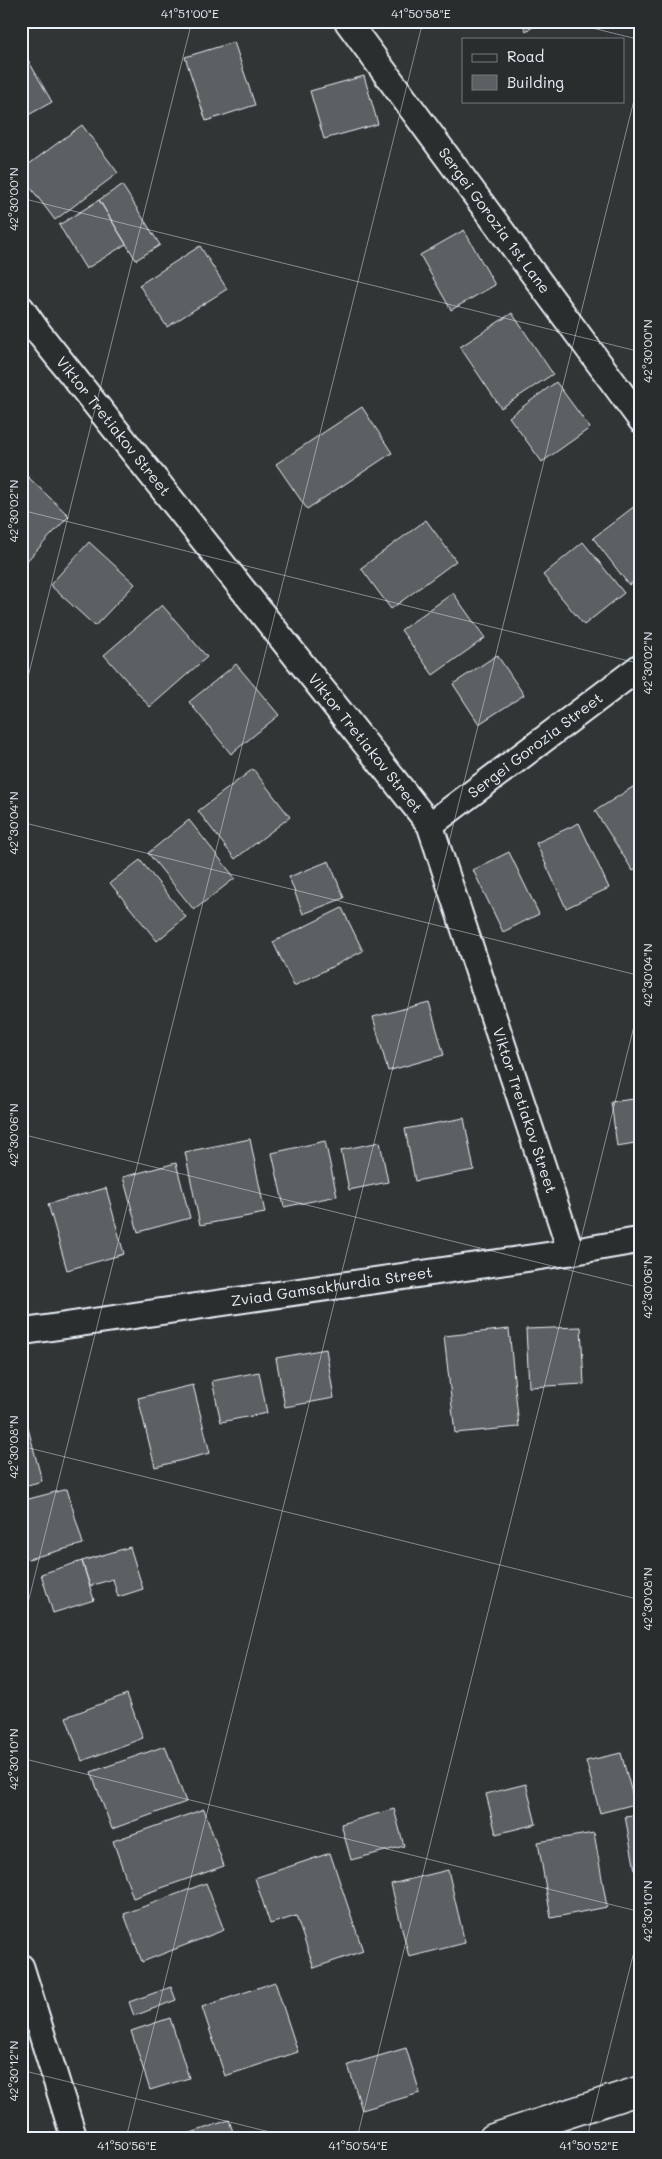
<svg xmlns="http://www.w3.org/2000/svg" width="662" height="2159" font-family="Mali,sans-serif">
<rect width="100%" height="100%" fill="#323536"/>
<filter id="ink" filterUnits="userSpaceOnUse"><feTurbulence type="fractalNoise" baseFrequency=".02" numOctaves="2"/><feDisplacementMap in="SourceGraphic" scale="10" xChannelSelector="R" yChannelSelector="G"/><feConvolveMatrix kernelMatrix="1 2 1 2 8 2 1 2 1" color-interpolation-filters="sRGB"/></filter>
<g filter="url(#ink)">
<path fill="#5c6063" stroke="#e8f1f8" d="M521 21H543L526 31Z
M234 42 255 105 206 121 185 57Z
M28 60 52 102 21 119V64Z
M364 76 378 124 324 139 310 91Z
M82 125 118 173 55 220 21 175V170Z
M122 185 160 245 136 260 99 200Z
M99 200 126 244 86 269 59 225Z
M464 230 495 285 451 310 420 255Z
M200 246 227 289 167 327 139 285Z
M512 313 553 374 501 408 460 347Z
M556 382 590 428 542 462 509 417Z
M362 407 392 453 307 509 276 464Z
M27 476 69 516 21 567V482Z
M636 505 641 511V576L629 585 593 538Z
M426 520 456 561 391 609 361 568Z
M89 542 135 584 95 626 50 585Z
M583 542 624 593 584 625 543 575Z
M453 593 485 638 433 675 401 630Z
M162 605 207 657 150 707 104 655Z
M497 655 524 695 479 724 453 684Z
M236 664 279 715 231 754 189 702Z
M253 769 290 817 235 859 198 811Z
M636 785 641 792V866L633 871 595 811Z
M189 820 235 878 194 910 148 853Z
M579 823 609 888 566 908 536 843Z
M509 852 539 914 503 932 473 870Z
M140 860 186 917 157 941 110 883Z
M329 861 344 898 303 914 289 877Z
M342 908 363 951 294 986 273 942Z
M429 1002 444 1055 388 1071 373 1017Z
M641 1098V1142L617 1146 611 1102Z
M464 1118 474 1170 415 1181 405 1129Z
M250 1139 265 1213 200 1225 185 1152Z
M325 1141 337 1196 284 1207 272 1153Z
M380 1142 388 1182 349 1190 341 1150Z
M176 1163 190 1218 138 1232 123 1177Z
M106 1188 124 1254 67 1270 48 1204Z
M641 1320V1356L637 1321Z
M581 1327 584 1384 529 1387 526 1329Z
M509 1329 519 1427 455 1433 444 1336Z
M326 1349 334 1398 285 1407 276 1358Z
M259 1372 267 1413 221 1422 212 1381Z
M193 1385 210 1453 155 1467 138 1398Z
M28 1428 42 1481 21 1487V1430Z
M67 1489 83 1544 21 1561V1501Z
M130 1547 143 1589 118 1597 113 1579 90 1586 82 1561Z
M82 1561 94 1600 53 1613 41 1574Z
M127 1694 143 1738 82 1761 66 1717Z
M165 1746 186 1802 112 1829 91 1772Z
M621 1753 635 1804 600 1813 586 1761Z
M526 1784 536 1824 496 1834 486 1794Z
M204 1809 224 1866 133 1898 113 1841Z
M394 1809 404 1846 351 1860 341 1824Z
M641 1814V1891L639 1892 625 1816Z
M594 1833 607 1907 551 1918 538 1842Z
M330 1853 363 1951 314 1968 296 1916 270 1924 255 1878Z
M448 1870 465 1943 409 1957 391 1884Z
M206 1883 224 1930 142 1962 124 1914Z
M275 1982 298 2052 225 2076 202 2007Z
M171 1987 176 2000 134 2016 129 2002Z
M170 2018 189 2078 150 2090 131 2031Z
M406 2048 420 2093 362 2110 348 2065Z
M229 2120 235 2138H185V2135Z"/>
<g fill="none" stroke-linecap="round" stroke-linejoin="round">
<g stroke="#e8f1f8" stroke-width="29">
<g id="minor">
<path id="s1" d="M347 21 641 420"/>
<path id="s2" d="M21 308 38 332 430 825 571 1252"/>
<path id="s3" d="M430 825 641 666"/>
<path id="s4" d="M21 1332 571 1252 641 1240"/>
<path d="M21 1967 74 2138"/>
</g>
</g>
<g stroke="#e8f1f8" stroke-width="31">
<path id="secondary" d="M493 2138 641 2090"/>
</g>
<use href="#minor" stroke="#2a2d2e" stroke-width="25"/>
<use href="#secondary" stroke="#2a2d2e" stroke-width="28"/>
</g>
</g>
<path fill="none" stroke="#e8f1f8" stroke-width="1" stroke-opacity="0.45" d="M564 21 641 40M21 198 641 352M21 510 641 664M21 705 192 21M21 822 641 976M21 1134 641 1288M21 1446 641 1600M21 1631 423 21M21 1758 641 1912M21 2070 294 2138M126 2138 641 72M357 2138 641 998M587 2138 641 1924"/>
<g text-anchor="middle" stroke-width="5" stroke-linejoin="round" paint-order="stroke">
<g font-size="15" fill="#e8f1f8" stroke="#2a2d2e">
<text dy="5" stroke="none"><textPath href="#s1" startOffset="248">Sergei Gorozia 1st Lane</textPath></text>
<text dy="5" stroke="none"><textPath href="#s2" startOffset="150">Viktor Tretiakov Street</textPath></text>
<text dy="5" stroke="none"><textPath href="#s2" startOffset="555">Viktor Tretiakov Street</textPath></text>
<text dy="5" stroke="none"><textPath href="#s3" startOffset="132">Sergei Gorozia Street</textPath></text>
<text dy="5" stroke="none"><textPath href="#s2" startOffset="960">Viktor Tretiakov Street</textPath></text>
<text dy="5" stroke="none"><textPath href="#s4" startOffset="314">Zviad Gamsakhurdia Street</textPath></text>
</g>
</g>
<rect width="662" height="2159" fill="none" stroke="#2a2d2e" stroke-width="55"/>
<rect x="462" y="38" width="162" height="65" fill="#2a2d2e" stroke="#767b7f"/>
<rect x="472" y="54" width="25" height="8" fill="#2a2d2e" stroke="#767b7f"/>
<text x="507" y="62" font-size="15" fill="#e8f1f8">Road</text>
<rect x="472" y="75" width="25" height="15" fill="#5c6063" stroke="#767b7f"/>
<text x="507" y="88" font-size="15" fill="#e8f1f8">Building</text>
<rect x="28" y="28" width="606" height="2104" fill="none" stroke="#e8f1f8" stroke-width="2"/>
<g font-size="12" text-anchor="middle" fill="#e8f1f8">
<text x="190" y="18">41°51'00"E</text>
<text x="421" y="18">41°50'58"E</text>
<text transform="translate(14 199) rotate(-90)" y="4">42°30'00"N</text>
<text transform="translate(648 351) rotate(-90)" y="4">42°30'00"N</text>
<text transform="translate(14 511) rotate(-90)" y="4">42°30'02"N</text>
<text transform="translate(648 663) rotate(-90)" y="4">42°30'02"N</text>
<text transform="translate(14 823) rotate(-90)" y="4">42°30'04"N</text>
<text transform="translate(648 975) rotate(-90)" y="4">42°30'04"N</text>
<text transform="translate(14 1135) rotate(-90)" y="4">42°30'06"N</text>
<text transform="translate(648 1287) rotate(-90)" y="4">42°30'06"N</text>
<text transform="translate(14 1447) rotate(-90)" y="4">42°30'08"N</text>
<text transform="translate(648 1599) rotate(-90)" y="4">42°30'08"N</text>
<text transform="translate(14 1759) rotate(-90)" y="4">42°30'10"N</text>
<text transform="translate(648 1911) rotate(-90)" y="4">42°30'10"N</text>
<text transform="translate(14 2071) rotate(-90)" y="4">42°30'12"N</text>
<text x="127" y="2150">41°50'56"E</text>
<text x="358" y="2150">41°50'54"E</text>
<text x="589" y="2150">41°50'52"E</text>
</g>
</svg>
